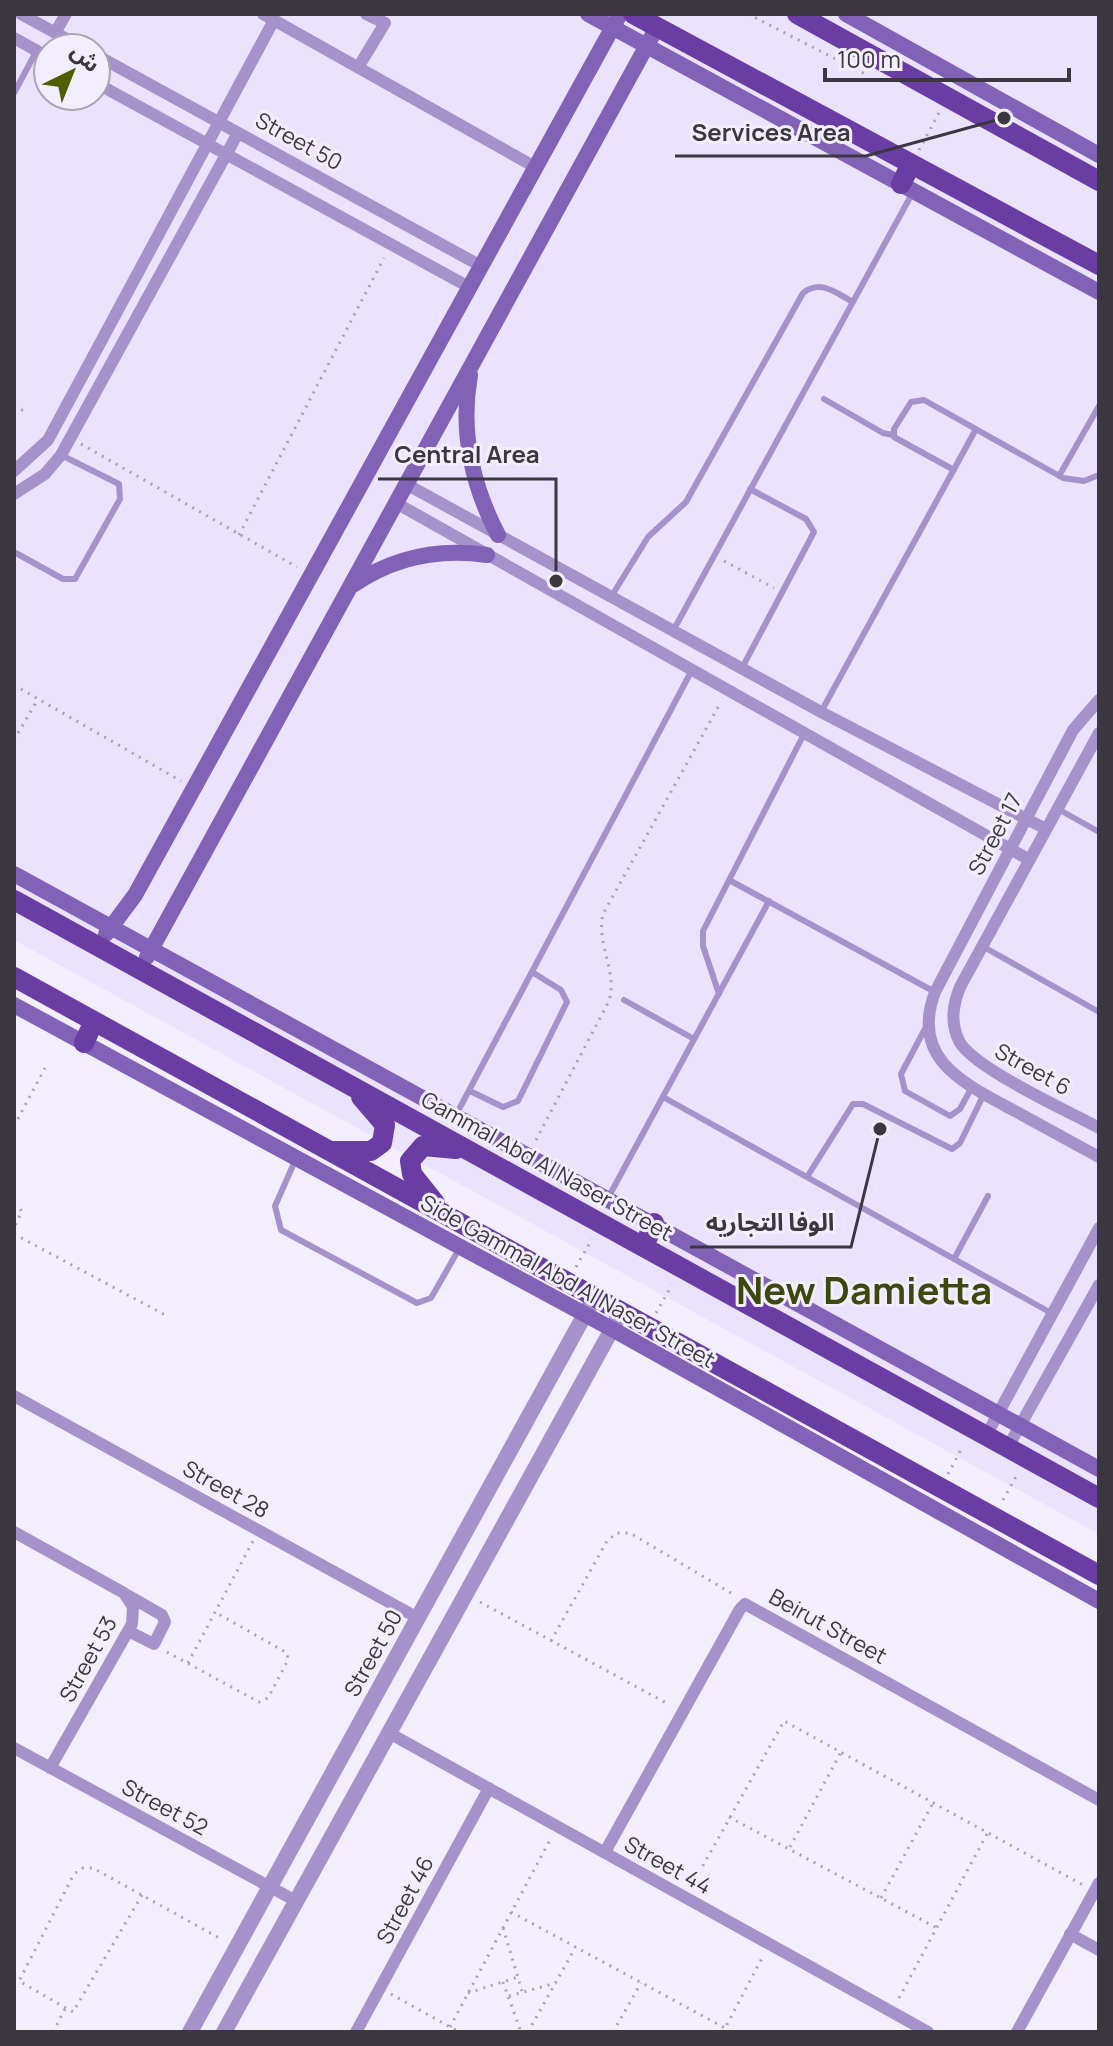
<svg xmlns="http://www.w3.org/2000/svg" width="1113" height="2046" font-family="Manrope,'Noto Sans Arabic',sans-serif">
<rect width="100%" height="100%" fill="#f3eefe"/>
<path fill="#ebe2fe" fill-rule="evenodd" d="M14 14H1099V1534L14 940ZM48 48H96V96H48Z"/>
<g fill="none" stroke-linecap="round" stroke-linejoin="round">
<path stroke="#a8a4b1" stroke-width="3" stroke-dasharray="2 6" stroke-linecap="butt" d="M748 14 865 74
M919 150 940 111
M14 406 26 412
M81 444 297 567
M239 535 384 258
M724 561 774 588
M14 685 181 781
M14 740 38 699
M14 1126 45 1068
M536 1140 609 1001C618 972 596 944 603 914L721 702
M14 1204 22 1211 14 1228
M14 1234 167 1316
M576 1267 592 1239
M656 1313 672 1285
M948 1474 963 1446
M1003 1500 1017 1475
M480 1602 670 1705
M551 1641 607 1541 617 1533H630L736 1596
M167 1652 259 1702 268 1698 288 1660 287 1653 215 1612
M188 1663 253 1541
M729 1817 937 1928
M790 1847 841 1752
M691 1887 784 1721 1083 1885
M142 1895 73 2012 19 1981 74 1874 83 1868H93L221 1939
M881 1898 933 1803
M511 1912 725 2028
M503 1928 522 1991
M503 1982 521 2032
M468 1993 518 1977
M391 1994 459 2032
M509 1996 556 1983
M899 1998 988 1832
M450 2027 550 1840
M53 2032 65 2009
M528 2032 575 1948
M613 2032 641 1983
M723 2032 762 1958"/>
<path stroke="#a692cb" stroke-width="6" d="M14 93 37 50
M824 399 883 433 893 435
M954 470 894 437V429L911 402 924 400 1063 478 1084 481 1099 475
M1059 476 1099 406
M14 552 63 579H75L120 499 119 484 61 455
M611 597 648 537 686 502 803 293C821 279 836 293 853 302
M673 631 913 192
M742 668 814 532 806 519 750 489
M821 712 976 429
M1058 809 1099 832
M729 880 935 992
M982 946 1099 1012
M719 994 703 946V931L804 734
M624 1000 694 1039
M927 1025 901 1074 905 1091 950 1116 960 1109 972 1087
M470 1091 503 1107 518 1101 567 1002 561 990 532 972
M663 1097 1053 1314
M456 1115 692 670
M295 1161 275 1206 281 1230 417 1303 431 1298 459 1249
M807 1177 853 1104H863L952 1149 960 1143 984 1094
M608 1198 769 901
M954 1259 988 1196"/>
<path stroke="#a692cb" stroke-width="12" d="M21 14 83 48
M263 14 535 167
M55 33 66 14
M14 38 48 57
M96 55 481 266
M359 66 385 23 366 14
M96 83 469 287
M14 471 48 440 274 20
M406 484 821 712 1044 828
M14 494 45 474 61 455 238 133
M396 503 1028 859
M1099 700 1073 730 935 992C910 1059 963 1083 1013 1110 1041 1125 1070 1141 1099 1157
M1099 733 960 987C953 1005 950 1022 959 1041 973 1068 1068 1111 1099 1128
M14 1396 418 1618
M986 1436 1099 1228
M1008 1447 1099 1285
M14 1532 124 1593 133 1607 132 1624 50 1768
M127 1595 162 1615 165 1622 154 1644 128 1631
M389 1733 928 2032
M14 1748 296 1901
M605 1852 740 1609 745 1604 1099 1800
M1070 1934 1099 1950
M356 2032 489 1788
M1017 2032 1099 1883"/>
<path stroke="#a692cb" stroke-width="16" d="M190 2032 595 1296
M224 2032 622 1311"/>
<path stroke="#8262b6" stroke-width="16" d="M588 14 1099 292
M846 14 1099 155
M470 375C460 431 472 485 498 535
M353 585C394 557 438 548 487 555
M14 874 1099 1469
M106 934 135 895 620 14
M147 957 657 27
M14 1005 612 1329 1099 1601"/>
<path stroke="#6a3da5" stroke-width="20" d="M633 14 1099 265
M797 14 1099 181
M901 184 911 164
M14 900 1099 1498
M14 977 1099 1575
M84 1043 94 1021
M333 1151H371L382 1143 385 1125 361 1097
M435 1203 412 1174 410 1161 423 1146 456 1149
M644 1246 654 1223"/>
</g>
<g text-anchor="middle" stroke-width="6" stroke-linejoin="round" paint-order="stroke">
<g font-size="22" fill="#3a373f" stroke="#f3eefe">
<text transform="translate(299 141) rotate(29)" y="8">Street 50</text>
<text transform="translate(995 834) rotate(-62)" y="8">Street 17</text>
<text transform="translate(1033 1069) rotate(29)" y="8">Street 6</text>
<text transform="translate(547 1166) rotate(29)" y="8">Gammal Abd Al Naser Street</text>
<text transform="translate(568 1281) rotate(29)" y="8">Side Gammal Abd Al Naser Street</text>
<text transform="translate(226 1489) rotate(29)" y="8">Street 28</text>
<text transform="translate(828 1626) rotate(29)" y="8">Beirut Street</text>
<text transform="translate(373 1653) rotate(-61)" y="8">Street 50</text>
<text transform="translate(88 1659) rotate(-61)" y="8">Street 53</text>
<text transform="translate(165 1807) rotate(28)" y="8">Street 52</text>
<text transform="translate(668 1865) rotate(29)" y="8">Street 44</text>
<text transform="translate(405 1900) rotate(-62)" y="8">Street 46</text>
</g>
<g font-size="38" font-weight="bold" fill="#3d480e" stroke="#f3eefe">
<text x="864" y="1304">New Damietta</text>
</g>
</g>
<path fill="none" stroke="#3a373f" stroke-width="3" d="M1004 118L866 156H675M556 581L556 479H378M880 1129L851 1247H690"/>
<g fill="#3a373f" stroke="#f3eefe" stroke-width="3">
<circle cx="1004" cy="118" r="8"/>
<circle cx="556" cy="581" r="8"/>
<circle cx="880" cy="1129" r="8"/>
</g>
<g font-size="24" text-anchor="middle" font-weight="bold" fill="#3a373f" stroke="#f3eefe" stroke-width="6" stroke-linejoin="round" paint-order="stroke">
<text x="771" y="141">Services Area</text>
<text x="467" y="463">Central Area</text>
<text x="770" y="1231">الوفا التجاريه</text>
</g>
<rect width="1113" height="2046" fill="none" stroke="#3a373f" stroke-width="32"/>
<g transform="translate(72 72) rotate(43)"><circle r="38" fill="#f3eefe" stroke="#a9a5b2" stroke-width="2"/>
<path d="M0-6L14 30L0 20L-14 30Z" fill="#4f5f00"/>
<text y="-12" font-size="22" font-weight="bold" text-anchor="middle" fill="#3a373f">ش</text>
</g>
<path d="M825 68v12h244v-12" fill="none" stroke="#3a373f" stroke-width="4"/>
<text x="837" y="68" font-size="24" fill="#3a373f" stroke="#f3eefe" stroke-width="6" paint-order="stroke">100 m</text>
</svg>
